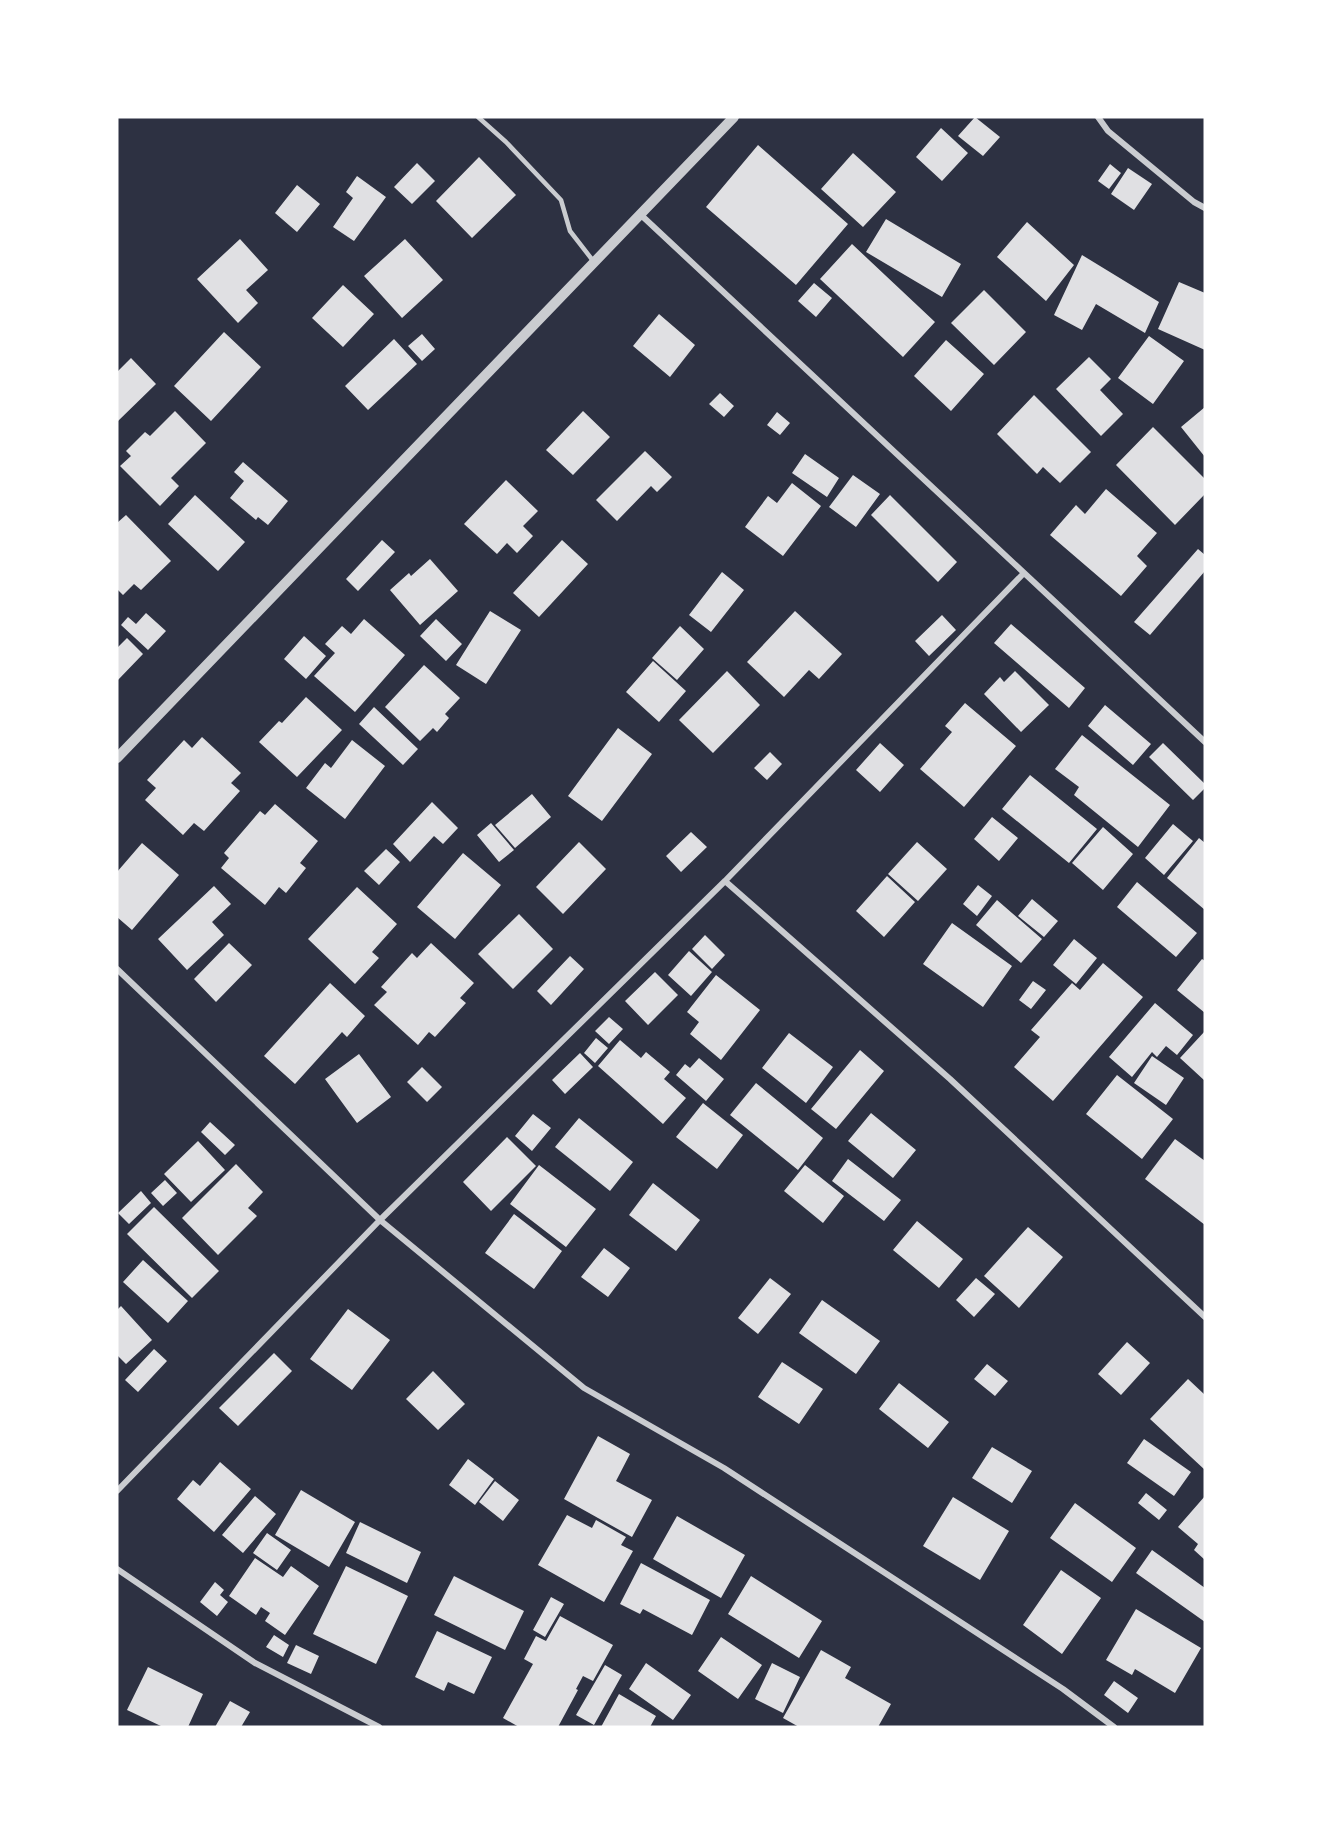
<svg xmlns="http://www.w3.org/2000/svg" width="1322" height="1844" font-family="Raleway,sans-serif">
<rect width="100%" height="100%" fill="#2d3142"/>
<path fill="#e0e0e3" d="M975 117 1000 137 983 156 958 136Z
M941 128 968 153 942 181 916 157Z
M758 145 848 224 796 285 706 207Z
M853 153 896 192 863 227 821 189Z
M479 157 516 195 472 238 436 201Z
M417 163 435 181 412 204 394 187Z
M1110 164 1121 173 1109 189 1098 181Z
M1128 168 1152 184 1134 210 1111 194Z
M357 176 386 197 354 241 333 227 353 198 346 192Z
M297 185 320 204 297 232 275 213Z
M886 219 961 264 942 297 866 252Z
M1027 222 1074 265 1046 301 997 257Z
M240 239 268 270 246 290 258 303 238 323 197 279Z
M405 239 443 280 402 318 364 276Z
M852 244 935 322 903 357 820 279Z
M1082 255 1159 302 1145 333 1096 304 1082 330 1054 315Z
M1179 282 1205 293V350L1158 329Z
M814 283 832 298 816 317 798 301Z
M343 285 374 314 343 347 312 318Z
M984 290 1026 332 994 365 951 323Z
M659 314 695 345 670 377 633 346Z
M224 332 261 367 211 421 174 386Z
M422 334 435 349 422 361 408 346Z
M1149 336 1184 361 1153 404 1118 378Z
M394 339 417 364 368 410 345 386Z
M946 340 984 374 951 411 914 376Z
M1089 357 1111 379 1100 390 1123 414 1101 436 1056 389Z
M131 358 156 384 117 422V372Z
M720 393 734 406 724 417 709 404Z
M1034 395 1091 452 1060 483 1043 467 1037 474 997 434Z
M1205 407V457L1181 427Z
M175 411 206 443 171 478 179 486 160 506 120 466 131 456 126 451 145 432 150 436Z
M583 411 610 437 573 475 546 450Z
M777 412 790 423 780 435 767 425Z
M1153 427 1205 479V494L1175 525 1116 465Z
M645 451 672 477 657 492 651 486 617 521 596 500Z
M805 454 839 478 827 497 792 473Z
M243 462 288 501 268 525 258 517 256 520 230 498 244 481 234 472Z
M853 475 880 494 856 527 829 507Z
M506 480 538 511 523 526 533 536 517 553 507 543 497 554 464 524Z
M792 483 821 506 783 556 745 527 768 496 777 503Z
M1106 489 1157 533 1137 556 1147 566 1121 596 1050 535 1076 505 1085 514Z
M195 495 245 542 218 571 168 524Z
M890 495 957 562 938 582 871 515Z
M126 515 171 561 141 590 134 584 123 595 117 589V523Z
M382 540 395 552 358 591 346 579Z
M562 540 588 564 539 617 513 593Z
M1198 549 1205 555V571L1150 635 1134 622Z
M430 559 458 591 420 625 390 590 409 573 411 576Z
M722 572 744 590 711 632 689 615Z
M490 611 521 630 486 684 456 665Z
M795 611 842 654 819 679 809 670 784 697 747 662Z
M146 613 166 631 148 650 121 625 128 617 136 624Z
M942 615 956 630 929 656 915 641Z
M364 619 405 655 355 712 314 676 335 653 325 644 342 626 351 634Z
M436 619 462 644 446 661 420 636Z
M1011 624 1085 688 1069 708 994 643Z
M680 626 704 649 677 680 652 658Z
M304 636 326 656 306 679 284 659Z
M127 638 143 654 117 681V648Z
M653 661 686 691 659 722 626 692Z
M424 665 460 698 445 714 449 718 437 732 433 728 420 741 385 707Z
M727 671 760 705 713 753 679 720Z
M1015 671 1049 705 1021 732 984 694 1000 677 1004 682Z
M306 697 342 730 297 777 259 742 279 721 282 723Z
M965 703 1016 746 964 807 920 769 952 732 945 726Z
M1105 705 1151 744 1133 765 1088 726Z
M374 707 418 749 403 765 359 724Z
M618 728 652 754 602 821 568 796Z
M1082 735 1170 805 1138 847 1074 795 1079 787 1055 769Z
M202 737 241 773 231 783 240 791 204 831 194 823 183 835 145 800 156 788 147 780 184 740 192 748Z
M352 740 385 766 345 819 306 788 325 763 331 768Z
M880 743 904 765 880 792 856 770Z
M1163 743 1205 784V788L1193 800 1149 757Z
M770 752 782 764 767 780 754 768Z
M1030 775 1097 829 1069 863 1002 809Z
M532 794 551 817 515 848 495 825Z
M432 802 458 828 443 844 434 836 410 862 393 844Z
M275 804 318 841 300 863 306 868 286 893 279 887 265 905 221 868 229 858 224 853 260 811 265 815Z
M992 817 1018 838 999 861 974 839Z
M491 823 514 850 499 862 477 835Z
M1173 824 1193 841 1164 875 1145 858Z
M1103 827 1133 854 1103 890 1072 863Z
M691 832 707 847 681 872 666 856Z
M1199 838 1205 843V910L1167 878Z
M579 842 606 869 563 914 536 887Z
M917 842 947 869 918 901 888 874Z
M142 843 179 875 132 930 117 917V872Z
M386 849 400 862 379 885 364 871Z
M463 853 501 885 455 939 417 907Z
M887 876 915 902 884 937 856 911Z
M1137 882 1197 933 1176 957 1117 907Z
M978 885 992 896 977 916 963 904Z
M214 886 231 904 212 922 224 935 187 970 158 939Z
M357 887 397 924 372 952 379 958 355 984 308 939Z
M1032 899 1058 921 1044 937 1018 916Z
M997 900 1042 939 1021 963 976 925Z
M519 914 553 949 513 989 478 954Z
M952 923 1012 966 983 1007 923 964Z
M705 935 725 955 712 969 692 949Z
M1074 939 1097 958 1076 984 1053 965Z
M229 943 252 965 216 1002 194 979Z
M431 943 474 983 460 998 466 1003 435 1037 429 1032 418 1045 374 1005 387 992 381 987 412 953 417 958Z
M689 951 712 972 691 996 668 975Z
M570 956 584 969 551 1005 537 991Z
M1202 959 1205 961V1013L1177 990Z
M1103 963 1143 997 1053 1101 1014 1067 1040 1037 1031 1030 1072 983 1080 990Z
M655 972 678 995 648 1025 625 1001Z
M716 975 760 1010 721 1060 690 1034 699 1022 687 1012Z
M1033 981 1046 990 1031 1009 1019 1000Z
M330 983 365 1016 347 1037 342 1032 295 1084 264 1056Z
M1155 1003 1193 1035 1177 1055 1166 1046 1157 1057 1152 1052 1132 1077 1109 1057Z
M609 1017 623 1029 609 1044 595 1031Z
M1205 1031V1081L1180 1058Z
M789 1033 833 1067 806 1103 762 1068Z
M596 1038 608 1048 595 1063 584 1053Z
M620 1040 641 1058 646 1052 670 1072 664 1079 686 1098 663 1124 598 1066Z
M860 1050 884 1071 836 1129 811 1109Z
M580 1053 593 1067 565 1094 552 1080Z
M359 1054 391 1097 357 1123 325 1079Z
M1152 1056 1184 1078 1166 1105 1134 1083Z
M699 1058 724 1079 706 1101 676 1075 685 1064 690 1068Z
M422 1067 442 1087 427 1102 407 1082Z
M1117 1075 1173 1119 1142 1159 1086 1114Z
M756 1083 823 1138 798 1170 730 1115Z
M703 1103 743 1135 717 1169 676 1137Z
M871 1113 916 1150 893 1178 848 1141Z
M533 1114 551 1128 532 1151 515 1136Z
M579 1118 633 1162 610 1191 555 1147Z
M210 1122 235 1145 225 1155 201 1132Z
M507 1137 536 1166 491 1211 463 1182Z
M1175 1139 1205 1161V1225L1145 1179Z
M198 1141 225 1170 191 1202 164 1174Z
M848 1159 901 1200 884 1221 832 1181Z
M236 1164 263 1192 248 1208 257 1216 218 1255 182 1218Z
M539 1165 596 1209 566 1247 510 1204Z
M805 1165 844 1196 823 1223 784 1191Z
M165 1180 177 1193 163 1206 151 1193Z
M653 1183 700 1220 676 1251 629 1215Z
M141 1191 151 1203 129 1224 118 1213Z
M154 1207 219 1271 192 1298 127 1234Z
M514 1214 562 1251 534 1289 485 1253Z
M917 1221 963 1259 939 1288 893 1250Z
M1028 1227 1063 1257 1019 1308 984 1276Z
M604 1248 630 1268 608 1297 581 1277Z
M143 1260 188 1301 168 1323 123 1282Z
M770 1278 791 1294 758 1334 738 1318Z
M976 1278 995 1294 974 1317 956 1300Z
M822 1300 880 1341 856 1374 799 1333Z
M121 1306 152 1340 126 1364 117 1355V1310Z
M348 1309 390 1340 352 1390 310 1359Z
M1127 1342 1150 1363 1121 1395 1098 1374Z
M154 1349 167 1361 138 1392 125 1380Z
M274 1353 292 1371 238 1426 219 1408Z
M782 1362 823 1389 799 1424 758 1397Z
M987 1364 1008 1381 995 1396 974 1379Z
M433 1371 465 1404 438 1430 406 1399Z
M1188 1379 1205 1395V1470L1150 1419Z
M899 1383 949 1422 928 1448 879 1409Z
M598 1436 630 1454 616 1481 652 1500 632 1537 564 1499Z
M1144 1439 1191 1472 1174 1496 1127 1463Z
M992 1447 1032 1471 1012 1503 972 1478Z
M468 1459 494 1479 475 1505 449 1485Z
M220 1462 251 1489 214 1532 177 1499 193 1480 200 1486Z
M495 1481 519 1500 503 1521 479 1502Z
M301 1490 355 1522 329 1567 275 1535Z
M1146 1493 1167 1510 1159 1520 1138 1503Z
M255 1496 276 1514 243 1553 222 1535Z
M1205 1496V1560L1194 1550 1198 1544 1178 1527Z
M953 1497 1009 1531 980 1580 923 1546Z
M1075 1503 1136 1548 1112 1582 1050 1538Z
M567 1515 592 1528 596 1520 626 1537 621 1545 633 1551 604 1602 538 1565Z
M677 1516 745 1555 721 1598 653 1559Z
M360 1522 421 1552 407 1583 346 1553Z
M267 1533 291 1550 277 1570 253 1553Z
M1152 1550 1205 1588V1622L1136 1573Z
M255 1558 283 1577 291 1566 319 1586 285 1635 265 1621 270 1613 261 1607 256 1615 229 1596Z
M641 1563 710 1600 692 1635 643 1609 640 1614 620 1604Z
M346 1566 408 1596 376 1664 313 1634Z
M1061 1570 1101 1598 1062 1654 1023 1625Z
M454 1576 524 1611 505 1650 434 1615Z
M751 1576 822 1621 799 1658 728 1614Z
M215 1582 224 1590 220 1595 228 1602 217 1616 200 1602Z
M551 1597 564 1604 545 1637 533 1630Z
M1136 1609 1201 1648 1175 1693 1135 1669 1132 1675 1106 1660Z
M560 1616 613 1645 593 1681 583 1676 576 1689 578 1690 558 1727H519L503 1718 533 1664 524 1659 536 1636 546 1641Z
M437 1631 492 1657 474 1694 448 1682 444 1691 415 1677Z
M274 1635 289 1645 283 1657 266 1647Z
M721 1637 762 1665 738 1699 698 1671Z
M296 1645 319 1656 311 1674 287 1663Z
M821 1650 851 1667 845 1678 891 1704 878 1727H799L783 1718Z
M646 1663 691 1695 673 1720 629 1689Z
M772 1663 800 1677 783 1713 755 1699Z
M605 1665 622 1675 594 1725 576 1715Z
M148 1667 203 1694 188 1727H163L127 1710Z
M1114 1681 1138 1698 1128 1713 1104 1695Z
M619 1694 656 1716 650 1727H601Z
M230 1701 250 1712 241 1727H215Z"/>
<g fill="none" stroke-linecap="round" stroke-linejoin="round">
<path stroke="#caccd0" stroke-width="4.5" d="M478 117 506 142 561 200 570 231 594 262"/>
<path stroke="#caccd0" stroke-width="6" d="M1098 117 1108 131 1194 202 1205 208
M641 215 1205 742
M725 881 950 1079 1205 1317
M117 969 380 1220 584 1388 724 1468 1063 1689 1114 1727
M117 1491 380 1220 725 881 1023 574
M117 1569 255 1663 379 1727"/>
<path stroke="#caccd0" stroke-width="10" d="M117 758 734 117"/>
</g>
<rect width="1322" height="1844" fill="none" stroke="#ffffff" stroke-width="237"/>
</svg>
